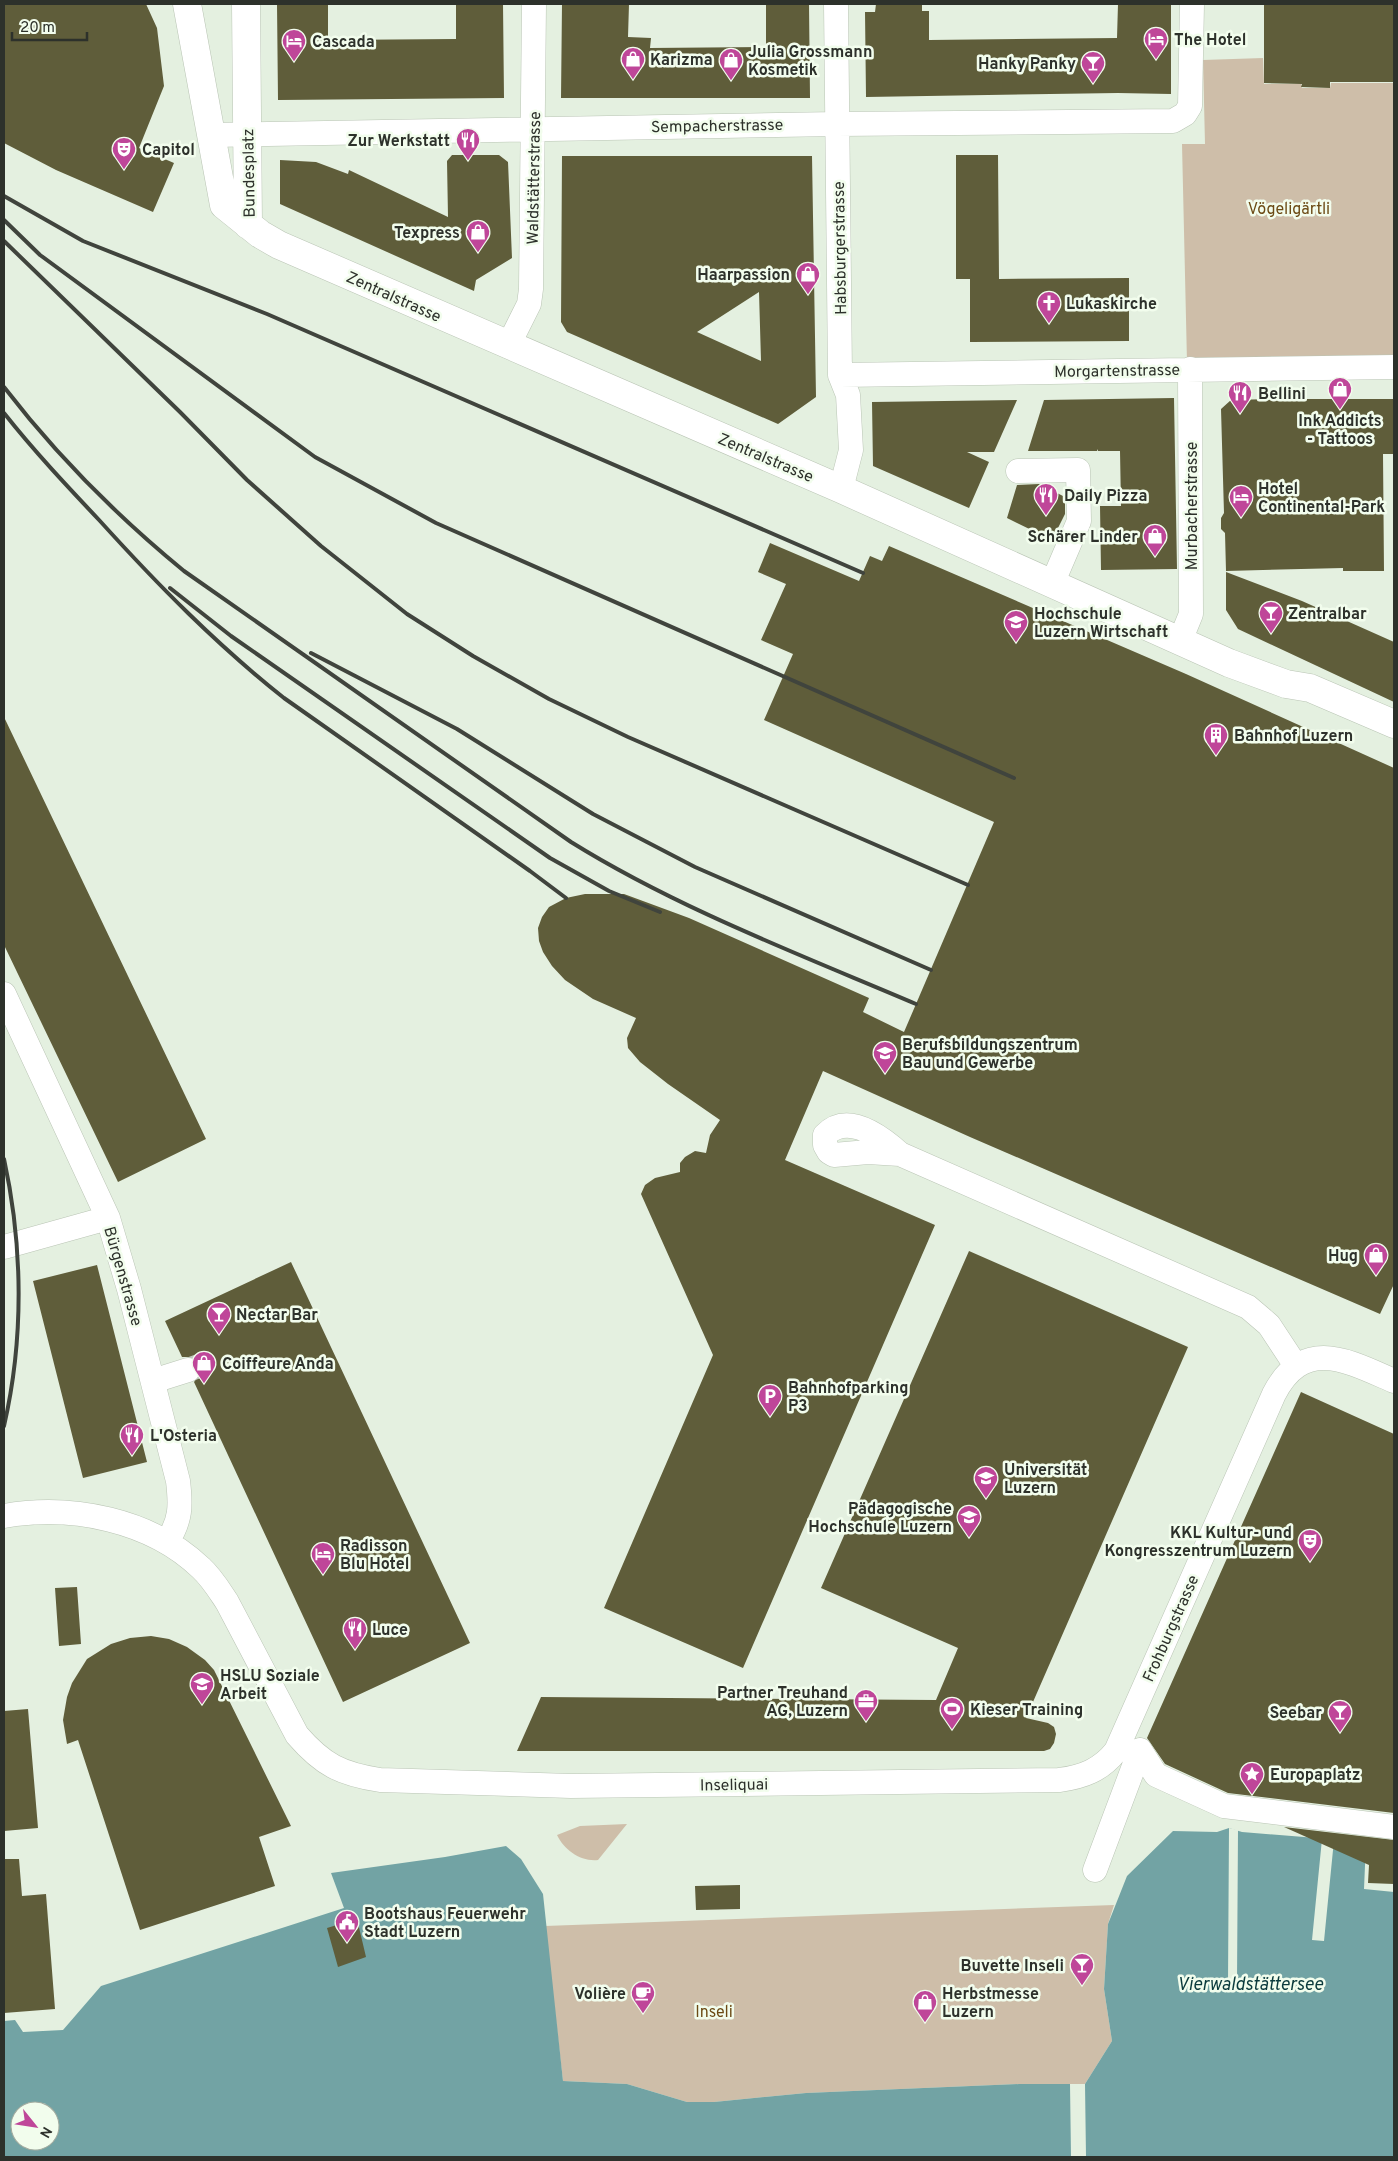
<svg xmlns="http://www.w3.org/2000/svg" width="1398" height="2161" font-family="Overpass,sans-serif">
<rect width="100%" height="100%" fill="#e4f0e0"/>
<path fill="#cebea9" d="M1263 58 1264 84H1301L1302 88H1330L1331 83H1394V356L1187 362 1182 144H1205L1203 60Z
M627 1824 598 1860C581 1862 564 1850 557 1835L580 1826Z
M1114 1905 1108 1924 1104 1989 1112 2041 1085 2084H1019L806 2093 714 2102H687L627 2084 563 2081 545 1926Z"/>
<path fill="#72a3a4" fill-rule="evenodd" d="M1229 1828 1242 1832 1366 1842 1364 1889 1394 1892V2157H4V2021L15 2020 23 2032 63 2030 101 1986 344 1908 331 1873 445 1857 506 1846 521 1859 543 1894 563 2081 627 2084 687 2102H714L806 2093 1019 2084H1085L1112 2041 1104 1989 1108 1924 1127 1876 1173 1831 1217 1832ZM20 2111H50V2141H20Z"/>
<path fill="#e4f0e0" d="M1229 1828 1238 1830 1237 1982H1228Z
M1322 1839 1334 1840 1324 1941 1312 1940Z
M1070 2084H1085L1086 2157H1071Z"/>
<path fill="#5f5d3a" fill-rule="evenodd" d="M4 4H146L157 28 164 86 139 148 174 163 153 212 56 170 4 143Z
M277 4H328V40L456 39V4H503L504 98 278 100Z
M562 4H629L628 37 651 38 650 48 766 47V4H809L810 98H561Z
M876 4H922V11H929V40L1117 38 1118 4H1171V94L1118 93 866 97 865 12H875Z
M1264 4H1394V82H1330V88L1301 87 1302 84 1264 83Z
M452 155H499L508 162 512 258 476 280 474 291 280 204V160L316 162 348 174 349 170 448 217 447 161Z
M956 155H998L999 279 1129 278V341L970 342V279H956Z
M562 156H812L816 397 778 424 567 332 561 322ZM759 292 761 361 697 332Z
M1174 398 1177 569 1101 570 1100 506H1121L1120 451H1098V449L1097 451H1028L1044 400Z
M1272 399H1394V454H1383L1384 571H1343V568L1226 571 1225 533 1221 529V518L1224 513 1221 409 1231 400Z
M1017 400 994 452H967L989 462 969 508 873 466 872 402Z
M1039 484 1065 497V514L1052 540 1007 518 1017 485Z
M770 543 859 581 870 556 882 561 889 546 1186 674 1394 768V1284L1380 1314 970 1137 823 1071 785 1160 935 1225 743 1668 604 1608 713 1355 641 1194 645 1185 655 1178 680 1172V1163L685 1157 695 1151 706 1153 710 1135 720 1120 668 1084 640 1062 628 1048 627 1038 636 1018 593 999 565 980 552 966 543 952 539 941 538 928 542 917 549 907 566 898 585 894H624L689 918 869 998 863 1012 904 1032 994 822 764 720 793 654 761 640 786 584 758 572Z
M1226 572 1302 601 1394 642V702L1238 629 1226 610Z
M4 717 206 1139 118 1182 4 945Z
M969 1251 1188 1347 1026 1718 1048 1723 1054 1727 1056 1734 1054 1743 1050 1749 1044 1751H517L541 1697 936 1700 958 1648 821 1588Z
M291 1262 470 1643 343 1702 194 1382 201 1373V1365L197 1360 191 1357H182L165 1321Z
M97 1265 147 1462 83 1478 33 1281Z
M1301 1392 1394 1434V1813L1228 1793 1165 1764 1147 1738Z
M77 1587 81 1644 59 1646 55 1588Z
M151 1636 169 1639 187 1647 205 1660 214 1670 291 1826 259 1837 275 1886 140 1930 78 1740 67 1744 63 1720 67 1697 72 1683 87 1659 111 1644 130 1638Z
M28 1709 38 1828 4 1831V1711Z
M1284 1827 1394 1840V1884L1368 1883 1369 1865Z
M4 1859H19L22 1896 46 1894 55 2009 4 2013Z
M740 1885V1909L696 1910 695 1886Z
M357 1919 366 1957 338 1967 327 1928Z"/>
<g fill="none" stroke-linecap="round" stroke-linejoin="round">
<path stroke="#bfcabc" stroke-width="24" stroke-dasharray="24 12" stroke-linecap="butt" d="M188 1370 207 1363"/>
<g stroke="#bac5b5" stroke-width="25">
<path id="minor" d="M836 4 840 375 848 395 851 450 841 489
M210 135 837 124 1173 121 1185 114 1190 106 1192 4
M508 346 529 304 531 289 534 4
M840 375 1394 367
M1018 471 1078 470 1079 521 1052 584
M1180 641 1191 614 1190 369
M4 994 108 1218 129 1289 178 1481C181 1506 181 1520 167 1542
M900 1154C880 1136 848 1112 825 1135V1145L829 1152 834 1155 868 1152 900 1154 1248 1307 1269 1325 1296 1366
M4 1247 108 1218
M153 1381 188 1370
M4 1516C72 1504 151 1520 201 1568 212 1578 219 1590 227 1602L297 1735C323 1765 341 1774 380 1780L571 1786 1059 1780C1083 1777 1101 1770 1116 1751L1274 1394C1304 1336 1348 1361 1394 1381
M1140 1750 1156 1775 1224 1806 1394 1827
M1095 1870 1140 1750"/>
</g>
<g stroke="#bac5b5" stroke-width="29">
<path id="major" d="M187 4 224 205 260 234 279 245 841 489 1229 663 1286 684 1310 688 1394 724
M246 4 248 225"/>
</g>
<use href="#minor" stroke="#fff" stroke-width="24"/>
<use href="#major" stroke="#fff" stroke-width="28"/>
<path stroke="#40443d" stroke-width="4" d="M4 196 83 241 267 314 863 573
M4 220 40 255 315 457 436 523 1014 778
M4 241 180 412 247 480 321 546 407 614 473 656 549 699 628 737 968 885
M4 387C57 456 117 516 184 571L571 842C677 908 801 955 916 1004
M4 413C34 451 67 486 100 521 158 585 216 644 284 698L530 871 566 898
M170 588 231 636 550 858 609 891 660 912
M311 653 457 729 593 814 695 867 931 970
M4 1159C23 1246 24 1339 4 1426"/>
</g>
<defs>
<g id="hotel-pin" transform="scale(1.25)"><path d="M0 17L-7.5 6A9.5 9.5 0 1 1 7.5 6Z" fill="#bf4699" stroke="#f2fded"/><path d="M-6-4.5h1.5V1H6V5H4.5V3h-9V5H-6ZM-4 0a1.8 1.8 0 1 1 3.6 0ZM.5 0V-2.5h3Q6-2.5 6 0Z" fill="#fff"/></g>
<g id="shop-pin" transform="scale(1.25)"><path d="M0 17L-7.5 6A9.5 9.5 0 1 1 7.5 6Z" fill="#bf4699" stroke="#f2fded"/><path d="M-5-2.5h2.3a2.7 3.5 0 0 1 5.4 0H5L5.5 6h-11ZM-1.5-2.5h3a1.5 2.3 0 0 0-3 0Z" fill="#fff"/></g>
<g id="bar-pin" transform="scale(1.25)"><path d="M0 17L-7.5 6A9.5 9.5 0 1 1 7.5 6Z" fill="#bf4699" stroke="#f2fded"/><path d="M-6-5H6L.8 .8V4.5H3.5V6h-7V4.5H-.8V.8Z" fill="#fff"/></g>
<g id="restaurant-pin" transform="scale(1.25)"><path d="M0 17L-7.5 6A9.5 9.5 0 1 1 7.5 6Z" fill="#bf4699" stroke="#f2fded"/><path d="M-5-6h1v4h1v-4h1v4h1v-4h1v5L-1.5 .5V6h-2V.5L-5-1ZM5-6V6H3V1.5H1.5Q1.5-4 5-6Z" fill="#fff"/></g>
<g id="theatre-pin" transform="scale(1.25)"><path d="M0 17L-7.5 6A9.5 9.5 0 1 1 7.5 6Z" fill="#bf4699" stroke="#f2fded"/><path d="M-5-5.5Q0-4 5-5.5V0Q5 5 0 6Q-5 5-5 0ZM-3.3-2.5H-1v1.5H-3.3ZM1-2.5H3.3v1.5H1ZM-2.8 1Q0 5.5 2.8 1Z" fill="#fff"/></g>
<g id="church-pin" transform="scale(1.25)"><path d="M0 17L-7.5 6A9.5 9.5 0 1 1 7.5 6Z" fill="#bf4699" stroke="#f2fded"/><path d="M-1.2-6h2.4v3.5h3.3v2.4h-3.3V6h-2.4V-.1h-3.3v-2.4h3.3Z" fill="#fff"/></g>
<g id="university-pin" transform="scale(1.25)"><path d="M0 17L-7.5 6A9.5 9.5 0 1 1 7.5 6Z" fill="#bf4699" stroke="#f2fded"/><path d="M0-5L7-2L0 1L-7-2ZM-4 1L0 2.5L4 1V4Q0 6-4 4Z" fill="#fff"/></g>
<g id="building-pin" transform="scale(1.25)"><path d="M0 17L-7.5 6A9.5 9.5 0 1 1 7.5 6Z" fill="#bf4699" stroke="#f2fded"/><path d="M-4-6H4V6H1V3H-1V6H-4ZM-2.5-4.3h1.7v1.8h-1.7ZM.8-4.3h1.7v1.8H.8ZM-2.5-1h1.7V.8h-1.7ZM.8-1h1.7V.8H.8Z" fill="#fff"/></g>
<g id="school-pin" transform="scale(1.25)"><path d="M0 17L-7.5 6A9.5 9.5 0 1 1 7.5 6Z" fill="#bf4699" stroke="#f2fded"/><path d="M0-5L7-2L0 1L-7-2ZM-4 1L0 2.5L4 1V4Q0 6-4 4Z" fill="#fff"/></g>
<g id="parking-pin" transform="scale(1.25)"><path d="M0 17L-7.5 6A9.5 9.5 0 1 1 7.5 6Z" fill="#bf4699" stroke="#f2fded"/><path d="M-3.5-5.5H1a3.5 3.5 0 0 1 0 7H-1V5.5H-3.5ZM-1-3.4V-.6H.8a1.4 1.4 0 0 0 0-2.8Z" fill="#fff"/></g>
<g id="office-pin" transform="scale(1.25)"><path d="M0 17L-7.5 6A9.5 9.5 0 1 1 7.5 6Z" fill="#bf4699" stroke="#f2fded"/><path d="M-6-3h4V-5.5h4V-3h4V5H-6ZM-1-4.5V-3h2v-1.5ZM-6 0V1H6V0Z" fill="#fff"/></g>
<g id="stadium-pin" transform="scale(1.25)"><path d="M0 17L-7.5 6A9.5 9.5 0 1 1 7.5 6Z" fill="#bf4699" stroke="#f2fded"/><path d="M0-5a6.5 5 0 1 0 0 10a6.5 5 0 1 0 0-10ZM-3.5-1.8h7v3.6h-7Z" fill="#fff"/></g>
<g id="sight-pin" transform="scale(1.25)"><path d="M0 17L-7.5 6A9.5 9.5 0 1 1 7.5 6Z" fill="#bf4699" stroke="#f2fded"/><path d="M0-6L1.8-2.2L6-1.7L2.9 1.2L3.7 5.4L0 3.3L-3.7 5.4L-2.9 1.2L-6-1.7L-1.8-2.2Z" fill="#fff"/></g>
<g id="civic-pin" transform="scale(1.25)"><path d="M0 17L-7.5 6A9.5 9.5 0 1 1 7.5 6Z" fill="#bf4699" stroke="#f2fded"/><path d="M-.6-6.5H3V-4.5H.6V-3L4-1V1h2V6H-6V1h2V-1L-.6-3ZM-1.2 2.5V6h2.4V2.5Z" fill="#fff"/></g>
<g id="cafe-pin" transform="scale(1.25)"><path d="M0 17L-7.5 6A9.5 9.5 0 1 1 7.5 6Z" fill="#bf4699" stroke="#f2fded"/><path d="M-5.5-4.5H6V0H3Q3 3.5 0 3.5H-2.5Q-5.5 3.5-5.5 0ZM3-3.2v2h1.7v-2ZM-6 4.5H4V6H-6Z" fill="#fff"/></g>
</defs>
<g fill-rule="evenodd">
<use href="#hotel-pin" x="1156" y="39"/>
<use href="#hotel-pin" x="294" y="41"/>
<use href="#shop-pin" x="633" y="59"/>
<use href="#shop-pin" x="731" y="60"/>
<use href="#bar-pin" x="1093" y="63"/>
<use href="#restaurant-pin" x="468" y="140"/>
<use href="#theatre-pin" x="124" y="149"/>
<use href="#shop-pin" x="478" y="232"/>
<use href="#shop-pin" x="808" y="274"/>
<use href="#church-pin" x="1049" y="303"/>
<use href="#shop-pin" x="1340" y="389"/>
<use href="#restaurant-pin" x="1240" y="393"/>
<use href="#restaurant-pin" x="1046" y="495"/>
<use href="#hotel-pin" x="1241" y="497"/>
<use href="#shop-pin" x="1155" y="536"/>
<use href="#bar-pin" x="1271" y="613"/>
<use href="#university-pin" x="1016" y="622"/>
<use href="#building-pin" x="1216" y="735"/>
<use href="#school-pin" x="885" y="1053"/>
<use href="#shop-pin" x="1376" y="1255"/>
<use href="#bar-pin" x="219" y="1314"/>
<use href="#shop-pin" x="204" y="1363"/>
<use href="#parking-pin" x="770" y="1396"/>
<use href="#restaurant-pin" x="132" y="1435"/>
<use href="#university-pin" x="986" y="1478"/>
<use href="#university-pin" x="969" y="1517"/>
<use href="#theatre-pin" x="1310" y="1541"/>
<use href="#hotel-pin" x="323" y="1554"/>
<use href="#restaurant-pin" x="355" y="1629"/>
<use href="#university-pin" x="202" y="1684"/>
<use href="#office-pin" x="866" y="1701"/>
<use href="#stadium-pin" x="952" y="1709"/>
<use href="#bar-pin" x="1340" y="1712"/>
<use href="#sight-pin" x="1252" y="1774"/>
<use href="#civic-pin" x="347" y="1922"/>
<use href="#bar-pin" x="1082" y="1965"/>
<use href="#cafe-pin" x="643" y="1993"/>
<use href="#shop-pin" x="925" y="2002"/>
</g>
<g text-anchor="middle" stroke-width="5" stroke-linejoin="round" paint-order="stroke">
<g font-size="16" font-weight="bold" fill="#2d312b" stroke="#f2fded" text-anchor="start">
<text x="1174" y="45">The Hotel</text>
<text x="312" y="47">Cascada</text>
<text x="748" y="57">Julia Grossmann<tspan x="748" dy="18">Kosmetik</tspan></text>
<text x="650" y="65">Karizma</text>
<text x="1076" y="69" text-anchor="end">Hanky Panky</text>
<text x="450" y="146" text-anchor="end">Zur Werkstatt</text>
<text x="142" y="155">Capitol</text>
<text x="460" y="238" text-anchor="end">Texpress</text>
<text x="790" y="280" text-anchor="end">Haarpassion</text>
<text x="1066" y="309">Lukaskirche</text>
<text x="1258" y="399">Bellini</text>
<text x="1340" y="426" text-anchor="middle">Ink Addicts<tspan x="1340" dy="18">- Tattoos</tspan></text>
<text x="1258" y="494">Hotel<tspan x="1258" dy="18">Continental-Park</tspan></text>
<text x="1064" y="501">Daily Pizza</text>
<text x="1138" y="542" text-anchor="end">Schärer Linder</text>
<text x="1034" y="619">Hochschule<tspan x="1034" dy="18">Luzern Wirtschaft</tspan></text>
<text x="1288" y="619">Zentralbar</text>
<text x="1234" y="741">Bahnhof Luzern</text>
<text x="902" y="1050">Berufsbildungszentrum<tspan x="902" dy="18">Bau und Gewerbe</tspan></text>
<text x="1358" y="1261" text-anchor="end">Hug</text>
<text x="236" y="1320">Nectar Bar</text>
<text x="222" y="1369">Coiffeure Anda</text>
<text x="788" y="1393">Bahnhofparking<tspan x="788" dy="18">P3</tspan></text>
<text x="150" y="1441">L'Osteria</text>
<text x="1004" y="1475">Universität<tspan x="1004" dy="18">Luzern</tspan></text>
<text x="952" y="1514" text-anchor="end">Pädagogische<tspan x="952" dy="18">Hochschule Luzern</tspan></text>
<text x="1292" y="1538" text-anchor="end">KKL Kultur- und<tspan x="1292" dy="18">Kongresszentrum Luzern</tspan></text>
<text x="340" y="1551">Radisson<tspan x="340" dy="18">Blu Hotel</tspan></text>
<text x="372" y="1635">Luce</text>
<text x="220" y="1681">HSLU Soziale<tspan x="220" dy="18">Arbeit</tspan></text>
<text x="848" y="1698" text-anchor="end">Partner Treuhand<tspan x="848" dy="18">AG, Luzern</tspan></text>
<text x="970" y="1715">Kieser Training</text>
<text x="1322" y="1718" text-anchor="end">Seebar</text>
<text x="1270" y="1780">Europaplatz</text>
<text x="364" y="1919">Bootshaus Feuerwehr<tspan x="364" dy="18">Stadt Luzern</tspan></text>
<text x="1064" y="1971" text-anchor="end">Buvette Inseli</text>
<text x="626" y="1999" text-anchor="end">Volière</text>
<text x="942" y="1999">Herbstmesse<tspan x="942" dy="18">Luzern</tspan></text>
</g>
<g font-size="16" fill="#2d312b" stroke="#f2fded">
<text transform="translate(717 125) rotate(-1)" y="6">Sempacherstrasse</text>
<text transform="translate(248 173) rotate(-91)" y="6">Bundesplatz</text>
<text transform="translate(533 178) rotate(-89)" y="6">Waldstätterstrasse</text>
<text transform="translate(839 248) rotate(-91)" y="6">Habsburgerstrasse</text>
<text transform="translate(394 296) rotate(24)" y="6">Zentralstrasse</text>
<text transform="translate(1117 370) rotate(-1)" y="6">Morgartenstrasse</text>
<text transform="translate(766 457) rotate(23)" y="6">Zentralstrasse</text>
<text transform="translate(1191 506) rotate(-90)" y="6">Murbacherstrasse</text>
<text transform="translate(124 1276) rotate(74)" y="6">Bürgenstrasse</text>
<text transform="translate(1170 1628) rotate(-66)" y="6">Frohburgstrasse</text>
<text transform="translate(734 1784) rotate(-1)" y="6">Inseliquai</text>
</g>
<g font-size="16" fill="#6c4a14" stroke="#f2fded">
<text x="1289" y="214">Vögeligärtli</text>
<text x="714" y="2017">Inseli</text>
</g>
<g font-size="18" font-style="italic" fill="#0a3a3c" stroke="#f2fded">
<text x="1250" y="1990">Vierwaldstättersee</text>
</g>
</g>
<rect width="1398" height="2161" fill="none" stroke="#2d312b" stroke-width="10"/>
<g transform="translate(35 2126) rotate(120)"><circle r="24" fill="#f2fded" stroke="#a3ab9f"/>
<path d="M0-4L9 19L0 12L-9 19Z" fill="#bf4699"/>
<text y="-8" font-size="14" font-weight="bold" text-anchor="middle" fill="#2d312b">N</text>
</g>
<path d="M12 32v8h75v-8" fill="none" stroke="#2d312b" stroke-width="2.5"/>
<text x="20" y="32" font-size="15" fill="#2d312b" stroke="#f2fded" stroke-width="4" paint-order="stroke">20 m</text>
</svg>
